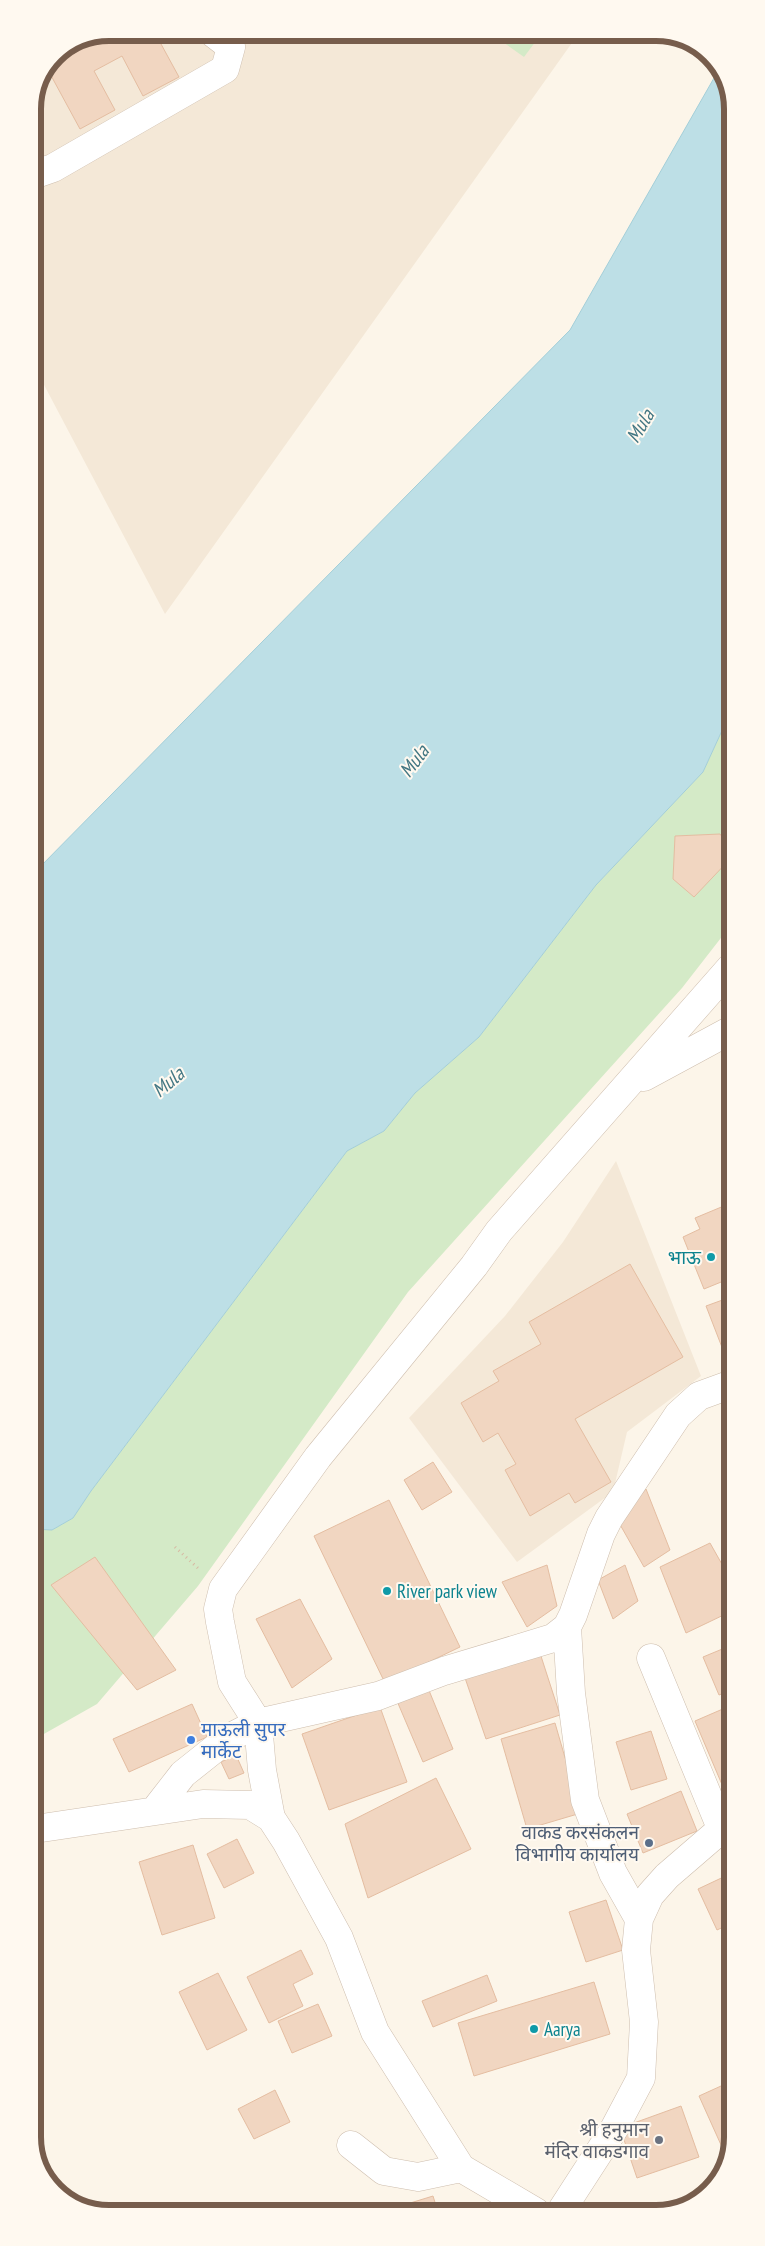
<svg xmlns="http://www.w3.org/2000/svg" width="765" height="2246" font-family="'PT Sans Narrow','Noto Sans Devanagari',sans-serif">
<rect width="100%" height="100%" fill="#fcf5e9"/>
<path fill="#f4e8d7" d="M110 33H579L165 614 33 364V105L55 55Z
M616 1161 701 1376 627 1432 613 1492 517 1562 409 1418 505 1316 563 1242Z"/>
<path fill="#d4eac7" d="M490 33H542L524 57Z
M731 711V925L682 988 408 1292 198 1586 97 1704 35 1739 34 1529 52 1530 73 1518 91 1491 347 1151 384 1131 415 1093 479 1037 596 885 703 772Z"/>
<path fill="#bddfe6" stroke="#a3ced8" d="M718 71 730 90 731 711 703 772 596 885 479 1037 415 1093 384 1131 347 1151 91 1491 73 1518 52 1530 34 1529V873L570 330Z"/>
<path fill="#f1d6c1" stroke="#e4bda1" d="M110 32 155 33 179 77 143 96 122 56 94 71 115 110 80 129 48 70 55 55Z
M720 834 731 848V858L694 897 673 879 675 836Z
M731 1203V1278L704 1289 683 1237 700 1229 695 1218Z
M630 1264 683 1357 575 1419 611 1482 575 1503 569 1493 530 1516 505 1470 516 1464 498 1433 483 1442 461 1403 499 1381 493 1371 541 1344 529 1322Z
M728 1298 731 1306 730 1368 706 1306Z
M433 1462 452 1492 422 1510 404 1480Z
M646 1489 670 1550 644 1567 618 1521Z
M389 1500 460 1647 385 1683 314 1536Z
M710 1543 732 1582V1611L686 1633 660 1567Z
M95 1557 176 1670 137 1690 51 1585Z
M547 1565 557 1606 527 1627 502 1582Z
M625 1565 638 1601 613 1619 598 1580Z
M300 1599 332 1659 292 1688 256 1619Z
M732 1645V1690L719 1695 703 1657Z
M539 1650 560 1715 486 1739 464 1675Z
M428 1688 453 1749 423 1762 397 1701Z
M192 1704 207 1737 129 1772 113 1739Z
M732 1705V1791L726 1794 695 1721Z
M380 1707 407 1782 329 1810 302 1734Z
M555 1723 581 1813 527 1829 501 1739Z
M651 1731 667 1779 631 1790 616 1742Z
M236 1755 244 1773 229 1779 221 1762Z
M436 1778 471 1849 368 1898 345 1824Z
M681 1791 697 1831 643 1853 627 1814Z
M237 1839 254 1873 224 1888 207 1854Z
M193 1845 215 1918 162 1935 139 1862Z
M732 1873V1923L717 1930 698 1889Z
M606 1900 623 1950 586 1962 569 1912Z
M301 1950 313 1974 293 1984 303 2006 269 2023 247 1977Z
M218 1973 247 2030 207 2050 179 1992Z
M487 1975 497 2001 433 2027 422 2001Z
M594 1982 610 2034 474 2076 458 2023Z
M318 2004 332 2036 292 2053 278 2021Z
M732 2081V2137L726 2156 699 2096Z
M275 2090 290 2122 254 2139 238 2109Z
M681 2106 699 2157 637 2178 620 2128Z
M433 2196 438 2212H395L394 2208Z
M697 2197 675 2211H669L667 2203Z"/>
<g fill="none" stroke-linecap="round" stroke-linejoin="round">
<g stroke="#cebeae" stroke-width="29">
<path id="street" d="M33 175 53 168 225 69 231 47 213 33
M644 1077 731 1030
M567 1627 571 1693 585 1800 613 1873 639 1919
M651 1658 721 1828
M155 1810 183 1774 227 1739 258 1723 232 1682 220 1622 218 1609 223 1589 318 1457 474 1266 499 1231 731 967
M271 1818 262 1770 258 1723 378 1696 444 1671 553 1638 567 1627 573 1615 601 1534 609 1518 678 1415 699 1396 732 1384
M35 1829 203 1804 250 1805 271 1818 286 1841 339 1938 375 2032 461 2168 536 2212
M351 2145 384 2171 418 2177 461 2168
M561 2211 614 2129 641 2078 644 2022 636 1950 639 1919 650 1895 667 1876 732 1820"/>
</g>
<path stroke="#d7b9a3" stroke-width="3" stroke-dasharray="1 4" stroke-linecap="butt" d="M722 872 731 878
M175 1547 200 1570"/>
<use href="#street" stroke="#fff" stroke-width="28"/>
</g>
<g fill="#0f9aa8" stroke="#fff9f0" stroke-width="2">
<circle cx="711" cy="1257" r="5"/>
<circle cx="387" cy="1591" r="5"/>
<circle cx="534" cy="2029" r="5"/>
</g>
<circle fill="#3f7fe0" stroke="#fff9f0" stroke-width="2" cx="191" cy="1740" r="5"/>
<circle fill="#5c6f8a" stroke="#fff9f0" stroke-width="2" cx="649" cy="1843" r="5"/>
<circle fill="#6b7280" stroke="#fff9f0" stroke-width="2" cx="659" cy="2140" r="5"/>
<g text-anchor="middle" stroke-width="4" stroke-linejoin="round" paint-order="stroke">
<g font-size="19" fill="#0d838f" stroke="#fff9f0" text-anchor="start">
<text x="701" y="1264" text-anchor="end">भाऊ</text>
<text x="397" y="1598">River park view</text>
<text x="544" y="2036">Aarya</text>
</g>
<g font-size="19" fill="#366cbe" stroke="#fff9f0" text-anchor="start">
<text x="201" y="1736">माऊली सुपर<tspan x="201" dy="22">मार्केट</tspan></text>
</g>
<g font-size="19" fill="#4e5e75" stroke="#fff9f0" text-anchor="end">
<text x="639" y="1839">वाकड करसंकलन<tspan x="639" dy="22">विभागीय कार्यालय</tspan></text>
</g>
<g font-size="19" fill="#5b616d" stroke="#fff9f0" text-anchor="end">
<text x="649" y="2136">श्री हनुमान<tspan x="649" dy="22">मंदिर वाकडगाव</tspan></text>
</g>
<g font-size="20" font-style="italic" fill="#437783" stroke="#fff9f0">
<text transform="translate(640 426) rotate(-59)" y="7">Mula</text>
<text transform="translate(414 761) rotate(-53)" y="7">Mula</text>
<text transform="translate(168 1082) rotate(-40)" y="7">Mula</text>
</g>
</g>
<path d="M0 0H765V2246H0ZM109 41H656A68 68 0 0 1 724 109V2137A68 68 0 0 1 656 2205H109A68 68 0 0 1 41 2137V109A68 68 0 0 1 109 41Z" fill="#fff9f0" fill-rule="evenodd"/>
<path fill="none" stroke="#775d4c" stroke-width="6" d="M109 41H656A68 68 0 0 1 724 109V2137A68 68 0 0 1 656 2205H109A68 68 0 0 1 41 2137V109A68 68 0 0 1 109 41Z"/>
</svg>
